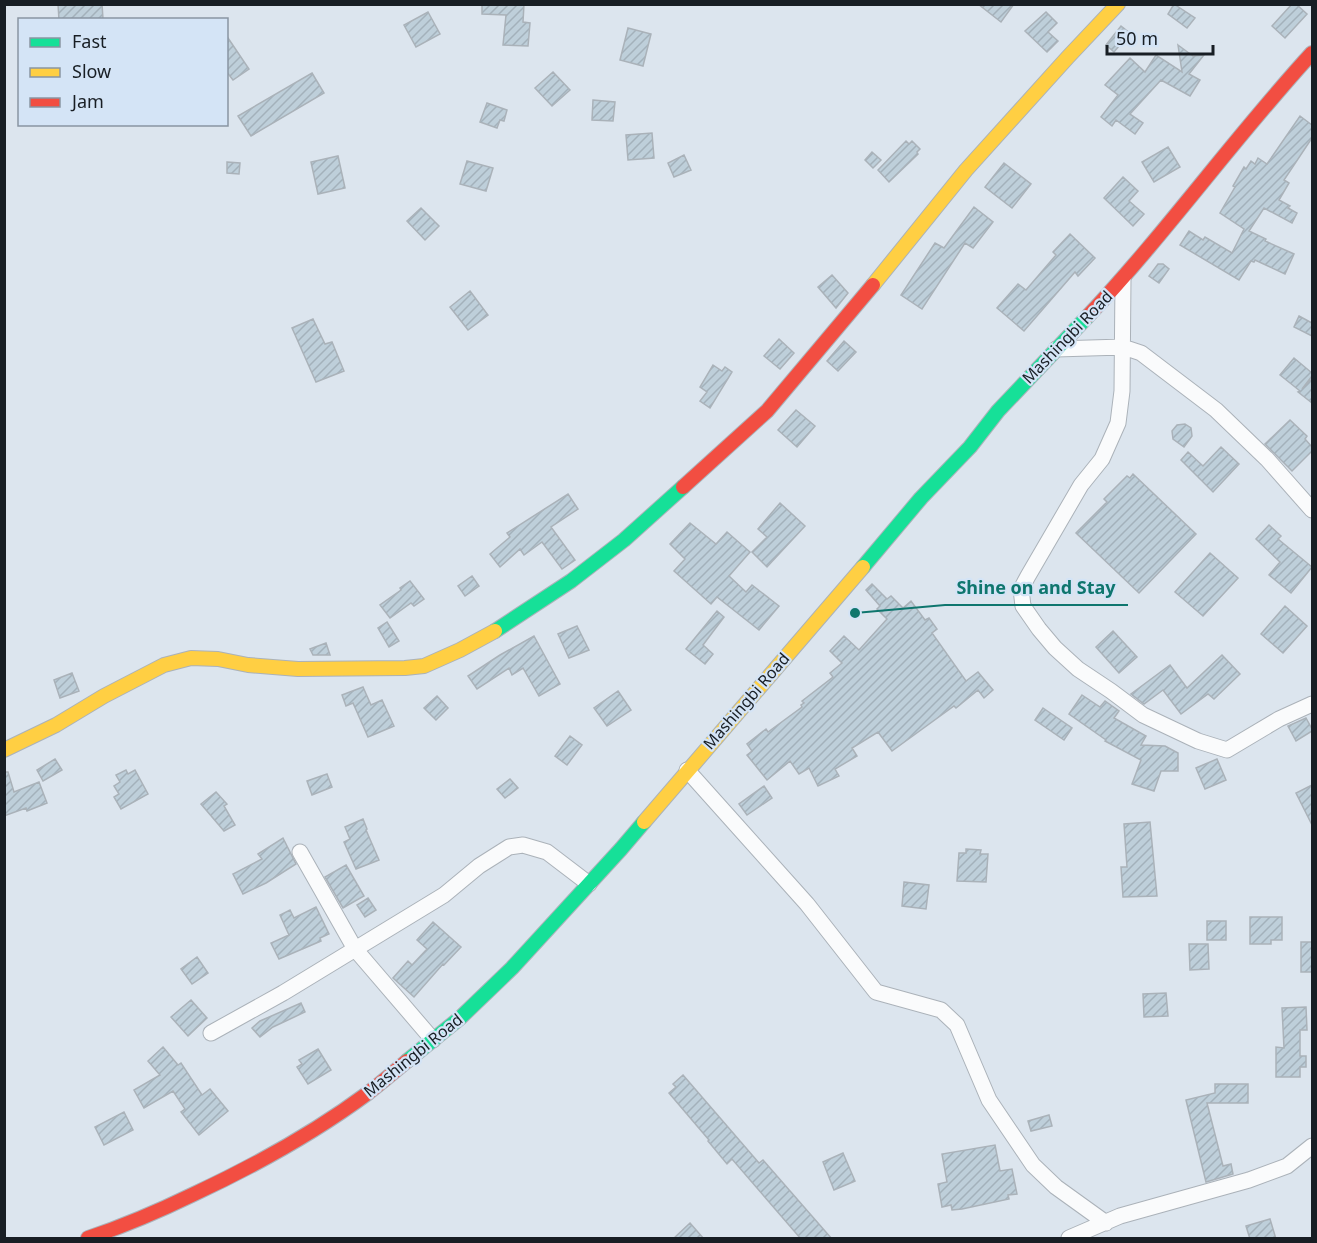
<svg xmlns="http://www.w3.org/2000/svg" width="1317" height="1243" font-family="'Noto Sans',sans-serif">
<defs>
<pattern id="building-hatch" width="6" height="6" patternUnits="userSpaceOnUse" patternTransform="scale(1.5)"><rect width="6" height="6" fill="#becfda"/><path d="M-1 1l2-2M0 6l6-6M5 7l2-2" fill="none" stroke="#a3b1bb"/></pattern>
</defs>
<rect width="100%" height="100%" fill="#dce5ee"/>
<path fill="url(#building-hatch)" stroke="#aab2b9" stroke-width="1.5" d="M58 4H102L103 19 59 20Z
M482 4H524L523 22 530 23 528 46 503 45 506 15 482 14Z
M978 4H1014L1001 22Z
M1174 4 1195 18 1187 28 1168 14Z
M1292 4H1296L1307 14 1285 38 1272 26Z
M428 12 440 34 416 47 404 25Z
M1046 12 1057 23 1048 32 1058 41 1047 52 1025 31Z
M1121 26 1130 33 1114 52 1106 45Z
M628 28 651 34 643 66 620 60Z
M226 35 249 69 233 80 226 71Z
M1178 45 1193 56 1204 55 1189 74 1200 80 1190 96 1161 80 1130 114 1143 123 1135 134 1116 120 1112 126 1101 117 1118 95 1105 85 1130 58 1145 72 1156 55 1182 72Z
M553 72 570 90 552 106 535 88Z
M312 73 324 93 251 136 238 116Z
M593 100 615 102 613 121 592 120Z
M487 103 507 110 504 121 500 120 497 128 480 122Z
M1300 116 1312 125V138L1284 180 1289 183 1279 200 1290 206 1288 208 1297 213 1292 223 1264 208 1249 231 1266 239 1265 241 1294 254 1285 274 1255 260 1254 262 1251 261 1239 280 1180 245 1189 231 1203 240 1205 237 1232 253 1244 229 1220 213 1235 187 1233 186 1244 167 1246 169 1251 161 1255 164 1258 158 1267 164Z
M652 133 654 158 628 160 626 135Z
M906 141 909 144 912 141 920 149 917 152 918 154 889 182 878 170Z
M1168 147 1180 167 1154 182 1142 162Z
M872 152 881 160 873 168 865 160Z
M684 155 691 170 674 177 668 163Z
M338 156 345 188 318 194 311 162Z
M467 161 493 168 486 191 460 184Z
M227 162 240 163 239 174 227 173Z
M1004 163 1031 184 1012 208 985 187Z
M1123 177 1138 191 1129 201 1144 214 1133 226 1104 198Z
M974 207 993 222 973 248 965 243 922 309 901 295 935 243 944 248Z
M421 208 439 226 425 240 407 221Z
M1070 234 1095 258 1078 276 1075 272 1024 331 997 308 1018 284 1026 290 1056 255 1053 252Z
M1158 264H1163L1169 269 1159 283 1149 276Z
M832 275 848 293 836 308 818 287Z
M470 291 488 315 468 330 450 307Z
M1299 316 1312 323V336L1294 327Z
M313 319 325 344 332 342 344 371 316 382 292 328Z
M779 339 794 353 780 369 764 356Z
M844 341 856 352 838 371 827 361Z
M1294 358 1312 373V376L1302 389 1312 379V403L1298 392 1300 391 1280 375Z
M713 365 722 371 725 367 732 372 710 408 700 401 707 392 700 387Z
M796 410 815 426 797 447 778 430Z
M1290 420 1307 436 1305 439 1312 447V451L1292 471 1265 444Z
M1185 424 1191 428 1192 436 1184 447 1173 439 1172 431 1177 425Z
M1221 447 1239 464 1213 492 1181 460 1188 452 1203 466Z
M1133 474 1196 534 1139 593 1076 533 1107 502 1104 499 1127 476 1130 478Z
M568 494 578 509 551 527 575 560 562 569 542 542 524 555 520 549 500 567 490 554 510 537 507 533Z
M780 503 805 526 767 567 752 552 767 537 758 529Z
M690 523 716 544 727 532 750 552 729 576 746 592 752 585 779 606 759 630 717 597 711 604 674 571 685 559 670 544Z
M1269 525 1281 536 1278 539 1312 567 1291 593 1269 575 1280 562 1256 539Z
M1210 553 1238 578 1203 616 1175 592Z
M472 576 479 586 465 596 458 586Z
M410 581 424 599 414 606 411 603 390 618 380 605 401 590 400 588Z
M872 584 887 599 891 596 903 608 911 601 925 620 929 618 937 629 932 633 966 681 978 672 993 690 984 698 978 690 956 708 954 706 892 751 878 732 852 748 857 756 835 769 839 776 818 786 809 768 799 774 790 761 767 780 747 755 752 751 747 744 766 729 768 732 802 707 801 705 804 703 802 701 833 677 830 673 842 663 830 651 844 636 859 650 887 619 877 609 880 606 866 590Z
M1285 606 1307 626 1283 653 1261 634Z
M717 611 724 617 703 645 713 654 705 664 686 649Z
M387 622 399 641 389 647 378 628Z
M577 626 589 650 569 658 558 634Z
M1113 631 1137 657 1119 673 1096 647Z
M534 636 560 684 539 696 523 668 512 675 509 668 477 689 468 676 500 655Z
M326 643 330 655H313L310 649Z
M1222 655 1240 674 1214 699 1208 694 1181 714 1163 690 1144 704 1131 694 1170 665 1187 688Z
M72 673 79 691 60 698 54 680Z
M363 687 371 705 382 700 394 726 368 737 353 703 346 706 342 695Z
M618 691 631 710 607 726 594 708Z
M1082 695 1100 707 1105 701 1119 711 1114 718 1146 736 1141 745 1165 746 1178 753V771H1161L1154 791 1132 784 1141 760 1105 741 1106 740 1069 714Z
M437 696 448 708 436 720 424 708Z
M1043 708 1072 728 1064 740 1035 720Z
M1306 718 1312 729V731L1296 741 1288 726Z
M570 736 582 745 567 765 555 756Z
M55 759 62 770 43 781 37 770Z
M1217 759 1226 780 1205 789 1196 768Z
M126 770 128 774 135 770 148 794 121 809 114 797 119 794 114 786 120 782 116 775Z
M4 772H8L14 792 39 782 47 803 27 811 26 808 4 816Z
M327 774 332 787 312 795 307 781Z
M510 779 518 788 505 798 497 789Z
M1312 785V825L1296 793Z
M764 786 772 798 747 815 739 804Z
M216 792 227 804 224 806 235 825 224 831 201 804Z
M363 819 367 829 366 830 379 860 356 869 344 842 350 839 345 827Z
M1150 822 1157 896 1123 897 1121 867H1127L1124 824Z
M283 838 296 864 266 883 243 894 233 874 262 859 258 854Z
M966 849 981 850 980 854H988L986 882 957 881 959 853H966Z
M346 865 364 896 343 908 325 877Z
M904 882 929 885 926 909 902 906Z
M368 898 376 910 365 917 357 905Z
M316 907 329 934 320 938 321 941 279 959 271 943 289 935 280 915 290 910 294 918Z
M1250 917H1282V940H1271V944H1250Z
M1207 921H1226V940H1207Z
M433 922 461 947 444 965 443 964 414 997 393 978 408 961 412 965 427 949 417 940Z
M1301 942H1312V972H1301Z
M1189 944H1208L1209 969 1190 970Z
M197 957 208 973 192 984 181 969Z
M1166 993 1168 1016 1144 1017 1143 994Z
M191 1000 207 1018 188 1036 171 1017Z
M301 1003 305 1012 273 1027 260 1037 252 1028 260 1021Z
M1306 1007 1307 1030H1300V1056H1306V1067H1300V1077H1276V1047L1284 1048 1282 1008Z
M163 1047 178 1065 181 1063 202 1095 210 1089 228 1111 199 1135 181 1112 185 1109 173 1091 144 1108 134 1090 160 1075 148 1061Z
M318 1049 331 1070 308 1084 297 1067 302 1064 299 1060Z
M683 1075 759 1163 763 1160 832 1239H801L732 1159 727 1164 708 1141 709 1140 669 1093 676 1087 673 1084Z
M1215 1084H1248V1103H1207L1223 1166 1231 1164 1233 1174 1206 1182 1186 1100 1215 1093Z
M124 1112 133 1130 104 1145 95 1127Z
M1049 1115 1052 1126 1031 1131 1028 1121Z
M995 1145 1000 1171 1012 1169 1017 1194 1008 1195 1009 1199 962 1209 952 1210 951 1205 942 1207 938 1184 947 1182 942 1154Z
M843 1153 855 1181 834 1190 823 1162Z
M1270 1219 1276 1239H1250L1246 1226Z
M690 1223 704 1239H673Z"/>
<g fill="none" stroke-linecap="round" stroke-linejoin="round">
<g stroke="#abb2b9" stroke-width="17">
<path id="street" d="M1123 279 1122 391 1118 423 1102 459 1081 485 1028 576 1021 589 1023 606 1039 629 1055 648 1078 669 1111 691 1143 715 1198 741 1227 750 1279 719 1312 704
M1056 349 1123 347 1141 353 1216 410 1267 459 1312 510
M687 770 807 904 876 992 941 1010 957 1025 989 1100 1033 1165 1056 1187 1106 1223
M300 852 355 949 433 1040
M211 1033 283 993 444 895 479 866 509 847 523 845 547 852 589 884
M1069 1238 1120 1216 1249 1180 1287 1166 1312 1146"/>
</g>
<g stroke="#abb2b9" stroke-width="16">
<path id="fast" d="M863 567 921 498 970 447 998 411 1088 316
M495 631 571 581 624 540 683 487
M407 1061 460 1018 512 968 621 849 644 822"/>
</g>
<g stroke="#abb2b9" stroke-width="16">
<path id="slow" d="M873 285 966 170 1068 57 1118 4
M4 750 56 725 104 696 164 665 191 658 218 659 248 665 298 669 405 668 424 666 460 650 495 631
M644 822 863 567"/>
</g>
<g stroke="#abb2b9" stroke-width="16">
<path id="jam" d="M1088 316C1167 232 1234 138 1312 53
M683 487 767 411 873 285
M88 1238C124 1226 159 1211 194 1194 254 1166 314 1133 368 1093 381 1083 394 1072 407 1061"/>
</g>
<use href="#street" stroke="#fafbfc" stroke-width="15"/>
<use href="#fast" stroke="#16e098" stroke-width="14"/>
<use href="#slow" stroke="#ffcf43" stroke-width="14"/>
<use href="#jam" stroke="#f24e42" stroke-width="14"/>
</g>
<g text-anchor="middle" stroke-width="4.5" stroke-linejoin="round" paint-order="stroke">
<g font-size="16" fill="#181e24" stroke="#d4e4f6">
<text transform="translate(1067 337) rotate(-46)" y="6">Mashingbi Road</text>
<text transform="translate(746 701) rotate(-49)" y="6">Mashingbi Road</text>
<text transform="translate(413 1055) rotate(-39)" y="6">Mashingbi Road</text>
</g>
</g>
<path fill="none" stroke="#0f766e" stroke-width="2" d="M855 613L945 605H1128"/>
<circle fill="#0f766e" stroke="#d4e4f6" stroke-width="2" cx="855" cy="613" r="6"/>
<g font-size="18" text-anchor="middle" font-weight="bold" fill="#0f766e" stroke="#d4e4f6" stroke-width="4.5" stroke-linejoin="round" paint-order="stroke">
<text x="1036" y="594">Shine on and Stay</text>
</g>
<rect width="1317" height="1243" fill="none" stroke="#181e24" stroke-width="12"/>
<rect x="18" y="18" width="210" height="108" fill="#d4e4f6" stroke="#8995a2" stroke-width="1.5"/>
<rect x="30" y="38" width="30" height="9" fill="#16e098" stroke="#8995a2" stroke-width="1.5"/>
<text x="72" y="48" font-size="18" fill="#181e24">Fast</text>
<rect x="30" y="68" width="30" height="9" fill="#ffcf43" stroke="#8995a2" stroke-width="1.5"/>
<text x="72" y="78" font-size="18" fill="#181e24">Slow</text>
<rect x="30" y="98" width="30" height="9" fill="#f24e42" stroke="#8995a2" stroke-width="1.5"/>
<text x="72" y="108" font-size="18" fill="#181e24">Jam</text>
<path d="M1107 45v9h106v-9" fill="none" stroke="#181e24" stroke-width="3"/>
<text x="1116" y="45" font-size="18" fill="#181e24" stroke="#d4e4f6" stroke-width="4.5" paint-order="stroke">50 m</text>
</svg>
